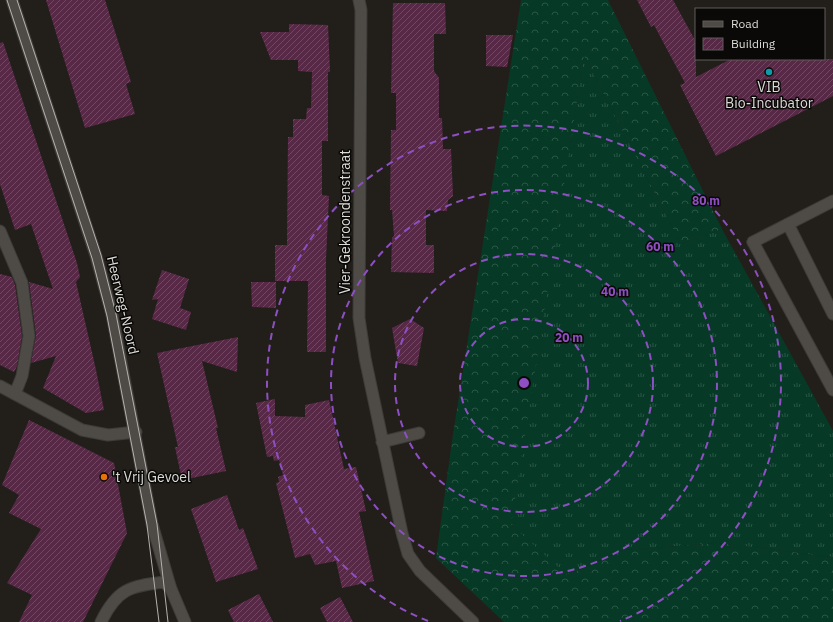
<svg xmlns="http://www.w3.org/2000/svg" width="833" height="622" font-family="'IBM Plex Sans',sans-serif">
<defs>
<pattern id="grass-tufts" width="24" height="20" patternUnits="userSpaceOnUse"><rect width="24" height="20" fill="#063a27"/><path d="M3 7l-1-3M5 7V3M7 7l1-3M15 17l-1-3M17 17v-4M19 17l1-3" fill="none" stroke="#2a5646"/></pattern>
<pattern id="forest-crowns" width="20" height="18" patternUnits="userSpaceOnUse"><rect width="20" height="18" fill="#063a27"/><path d="M2 6a3 3 0 1 1 6 0M12 15a3 3 0 1 1 6 0" fill="none" stroke="#2a5646"/></pattern>
<pattern id="building-hatch" width="6" height="6" patternUnits="userSpaceOnUse"><rect width="6" height="6" fill="#582946"/><path d="M-1 1l2-2M0 6l6-6M5 7l2-2" fill="none" stroke="#704760"/></pattern>
</defs>
<rect width="100%" height="100%" fill="#221f1b"/>
<path fill="url(#grass-tufts)" d="M584 56 681 244 722 229 833 431V557L718 543 624 550 566 575 510 524Z"/>
<path fill="url(#forest-crowns)" d="M521 0H608L722 229 681 244 584 56 511 525 567 575 624 550 718 543 833 557V622H504L436 558 452 441Z"/>
<path fill="url(#building-hatch)" d="M46 0H105L131 82 126 84 135 114 85 128Z
M637 0H673L696 42V77L731 59H833V96L716 156 680 85 685 83 654 25 651 27Z
M393 3H445L446 34H434V71L439 78V118H442L443 149H451L453 196 448 200 447 211 426 210V245H434V273L391 272 392 238 394 236 392 210H390L391 130H396V93H391Z
M289 24 328 25 330 72H328V141H322V195L329 196 326 259V352H307L308 281H275V245H287L288 137H293V119H306L307 108H311L312 72 298 71V60H271L260 32H289Z
M486 35H513L507 67 486 66Z
M3 42 77 263 80 277 76 282 96 370 104 410 86 413 43 388 56 356 31 363 36 335 29 282 53 289 31 224 15 230 0 184V43Z
M162 270 189 279 180 308 191 312 186 330 152 319 158 299 152 300Z
M0 274 12 277 15 285 22 336 17 366 14 372 0 365Z
M251 282H276V308L252 307Z
M410 319 424 328 417 366 398 363 392 328Z
M238 337 237 372 202 361 218 428H216L226 471 182 480 175 447H178L157 353Z
M275 399V416L305 417V405L329 400 344 469 356 467 366 511 359 512 374 581 342 588 336 561 315 565 310 554 295 558 276 483 279 482 278 477 283 475 279 460 274 461 273 456 267 457 256 403Z
M29 420 114 463 127 533 83 622H19L32 595 7 583 41 529 9 513 19 495 2 485Z
M227 495 239 530 243 528 258 569 216 582 191 509Z
M259 594 273 622H234L228 610Z
M340 597 353 622H327L320 608Z"/>
<g fill="none" stroke-linecap="round" stroke-linejoin="round">
<g stroke="#3d3b38" stroke-width="13">
<path id="service" d="M788 224 833 314
M0 231 22 283 29 336 22 376 15 394
M753 242 833 390"/>
</g>
<g stroke="#3d3b38" stroke-width="13">
<path id="minor" d="M359 0 361 10 359 318 365 358 402 533 408 554 420 571 473 622
M753 242 833 201
M0 386 82 430 108 435 136 432
M382 442 419 433
M101 622C117 589 130 586 164 582L171 589"/>
</g>
<g stroke="#3d3b38" stroke-width="13">
<path id="tertiary" d="M12 0 96 256 112 315 152 524 171 589 185 622"/>
</g>
<use href="#service" stroke="#4e4b46" stroke-width="11"/>
<use href="#minor" stroke="#4e4b46" stroke-width="11"/>
<use href="#tertiary" stroke="#4e4b46" stroke-width="11"/>
<path stroke="#b4b1ae" stroke-width="1" d="M7 0 92 258 107 316 147 525 159 622
M17 0 101 255 116 314 157 524 168 622"/>
</g>
<g fill="none" stroke="#8f4fc4" stroke-width="2" stroke-dasharray="7 5">
<circle cx="524" cy="383" r="64"/>
<circle cx="524" cy="383" r="129"/>
<circle cx="524" cy="383" r="193"/>
<path d="M428 621A257 257 0 1 1 620 621"/>
</g>
<circle fill="#0f9aa8" stroke="#0a0907" stroke-width="1.5" cx="769" cy="72" r="4"/>
<circle fill="#e8710a" stroke="#0a0907" stroke-width="1.5" cx="104" cy="477" r="4"/>
<g text-anchor="middle" stroke-width="3" stroke-linejoin="round" paint-order="stroke">
<g font-size="14" fill="#dddbd8" stroke="#0a0907">
<text x="769" y="92">VIB<tspan x="769" dy="16">Bio-Incubator</tspan></text>
<text x="112" y="482" text-anchor="start">'t Vrij Gevoel</text>
</g>
<g font-size="14" fill="#dddbd8" stroke="#0a0907">
<text transform="translate(345 222) rotate(-90)" y="5">Vier-Gekroondenstraat</text>
<text transform="translate(123 305) rotate(77)" y="5">Heerweg-Noord</text>
</g>
</g>
<circle cx="524" cy="383" r="6" fill="#8f4fc4" stroke="#0a0907" stroke-width="2"/>
<g font-size="12" text-anchor="middle" font-weight="bold" fill="#8f4fc4" stroke="#0a0907" stroke-width="3" stroke-linejoin="round" paint-order="stroke">
<text x="706" y="205">80 m</text>
<text x="660" y="251">60 m</text>
<text x="615" y="296">40 m</text>
<text x="569" y="342">20 m</text>
</g>
<rect x="695" y="8" width="130" height="52" fill="#0a0907" stroke="#5e5d5b"/>
<rect x="703" y="21" width="20" height="6" fill="#4e4b46" stroke="#5e5d5b"/>
<text x="731" y="28" font-size="12" fill="#dddbd8">Road</text>
<rect x="703" y="38" width="20" height="12" fill="url(#building-hatch)" stroke="#5e5d5b"/>
<text x="731" y="48" font-size="12" fill="#dddbd8">Building</text>
</svg>
